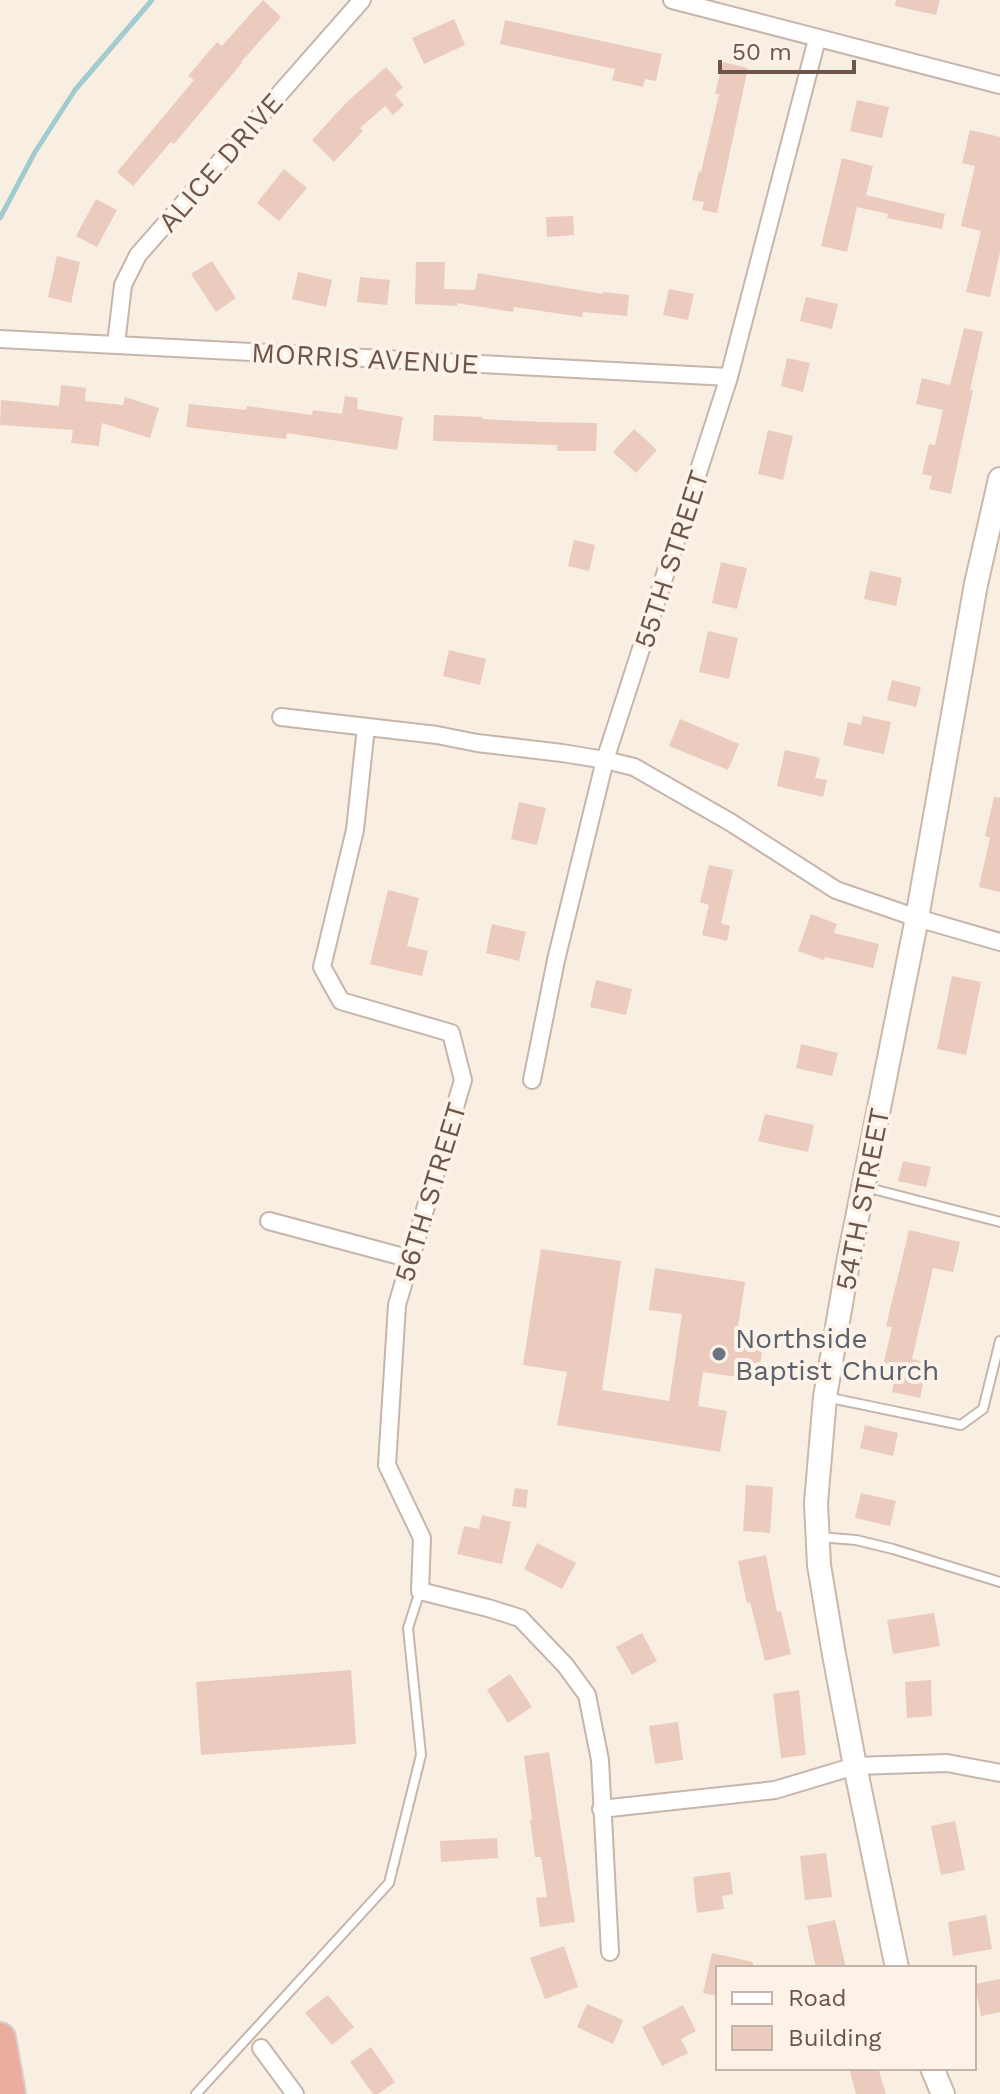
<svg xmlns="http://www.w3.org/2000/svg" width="1000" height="2094" font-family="'Work Sans',sans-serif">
<rect width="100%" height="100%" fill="#f9eee2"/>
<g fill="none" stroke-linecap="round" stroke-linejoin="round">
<path stroke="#a1cccf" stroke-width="5" d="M0 218 35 152 75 90 152 0"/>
</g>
<path fill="#eacbbd" d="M263 0 281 17 241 62 242 63 174 144 171 142 133 186 117 172 194 80 188 76 217 42 222 46Z
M896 0H940L936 15 895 6Z
M454 19 465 45 424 64 412 38Z
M505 20 662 54 656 81 645 79 643 87 612 80 615 69 500 44Z
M723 62 748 68 717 213 702 210 704 202 692 200 699 171 701 172 719 94H715Z
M386 67 403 87 395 95 404 105 393 115 385 106 360 128 363 131 334 162 312 140 346 103Z
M857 100 889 107 882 138 850 131Z
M970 130 1000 137V252L990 297 966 292 981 231 961 226 975 166 962 163Z
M842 158 873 166 866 195 945 214 942 229 887 218 888 214 857 207 847 252 821 246Z
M284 169 307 188 279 221 257 203Z
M96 199 117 210 97 247 76 236Z
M573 216 574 235 547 237 546 217Z
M57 256 80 262 71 303 48 297Z
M212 261 236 298 216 312 191 274Z
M416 262H445L444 289 475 290 478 273 603 294V292L629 295 627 316 583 312 582 317 514 307 513 312 457 303V306L415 304Z
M298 272 332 280 326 307 292 299Z
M360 277 390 280 387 305 357 302Z
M669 289 694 294 688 320 663 315Z
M806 297 838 304 832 329 800 321Z
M964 328 983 332 970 390H973L951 494 929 489 932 476 922 474 929 444 935 445 943 410 916 404 922 378 950 385Z
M787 358 810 363 803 392 781 386Z
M61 385 86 388 85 401 123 405 125 397 159 408 150 438 102 423 99 446 71 443 73 430 0 425 1 400 59 406Z
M345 396 358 398 357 409 403 417 397 450 287 433 286 439 186 427 189 404 246 410 247 406 312 415 313 410 342 414Z
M434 415 482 417V419L541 422 597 423 596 451H557V445L433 441Z
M634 429 657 450 636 473 613 452Z
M768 430 793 436 783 480 758 474Z
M574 540 595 545 589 571 568 566Z
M721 562 747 568 737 609 712 603Z
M870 571 902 578 896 606 864 599Z
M708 631 738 638 729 679 699 672Z
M449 650 486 659 480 685 443 676Z
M892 680 921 687 916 707 887 700Z
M863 716 891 722 884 754 843 745 848 722 861 725Z
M680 719 739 744 728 770 669 746Z
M785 750 820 758 815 778 827 780 823 797 777 786Z
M994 797 1000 798V892L979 887 990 838 985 836Z
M519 802 546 808 537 845 511 839Z
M709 865 733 870 721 923 730 926 727 941 702 935 709 905 700 902Z
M388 890 419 898 407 946 428 951 422 976 370 964Z
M811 914 837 924 834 933 879 944 873 968 825 957 824 960 798 951Z
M492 924 526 932 519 961 486 953Z
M952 976 981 982 966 1055 937 1049Z
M596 980 632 989 626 1015 590 1007Z
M801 1044 838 1053 832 1076 796 1068Z
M765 1114 814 1125 808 1152 758 1141Z
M903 1161 931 1167 926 1187 898 1181Z
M909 1230 960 1242 953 1272 933 1268 912 1359 928 1363 920 1398 892 1392 894 1382 880 1379 892 1327 886 1326Z
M541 1249 621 1261 602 1390 669 1401 682 1314 649 1310 655 1268 745 1282 737 1333 764 1337 758 1380 703 1372 698 1406 727 1411 720 1452 557 1425 567 1372 523 1365Z
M865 1425 898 1433 893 1456 860 1448Z
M746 1485 773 1487 770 1533 743 1531Z
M515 1488 528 1490 526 1508 512 1506Z
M861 1493 896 1501 890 1526 855 1518Z
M482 1515 511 1522 502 1564 457 1554 464 1526 479 1529Z
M537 1543 576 1563 562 1589 524 1569Z
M766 1555 777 1612 781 1611 791 1654 765 1661 750 1602 747 1603 738 1561Z
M934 1613 940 1646 893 1654 887 1620Z
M642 1633 657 1661 632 1675 616 1647Z
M351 1670 356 1744 201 1755 196 1682Z
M510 1674 532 1707 508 1723 487 1690Z
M931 1680 932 1716 907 1718 905 1682Z
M799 1690 806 1755 781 1758 773 1694Z
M678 1722 683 1760 655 1764 649 1726Z
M549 1752 575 1922 540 1927 536 1898 547 1897 541 1857H535L530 1820 532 1819 524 1756Z
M955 1821 965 1870 941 1875 931 1826Z
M497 1838 498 1858 441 1862 440 1841Z
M826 1853 832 1897 805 1900 800 1856Z
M730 1872 733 1894 722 1896 724 1909 697 1913 693 1877Z
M986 1915 992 1949 953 1956 948 1922Z
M835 1920 846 1968H816L807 1926Z
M564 1946 578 1987 545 1999 530 1958Z
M712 1953 753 1962V1968H718V1996L703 1993Z
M1000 1979V2012L981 2016 975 1984Z
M328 1995 354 2027 332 2045 305 2013Z
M587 2004 623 2020 613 2044 577 2027Z
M683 2005 696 2031 681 2039 688 2053 662 2066 642 2027Z
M371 2047 395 2082 378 2094H373L350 2062Z
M849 2068H878L886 2094H856Z"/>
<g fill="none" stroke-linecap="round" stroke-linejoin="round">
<g stroke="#c7b5ab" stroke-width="12">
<path id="lane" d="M865 1187 1000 1222
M826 1397 961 1425 983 1409 1000 1341
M819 1537 856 1540 893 1549 1000 1582
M196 2094 389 1883 421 1755 408 1628 420 1591"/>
</g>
<g stroke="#c7b5ab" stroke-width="20">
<path id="street" d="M672 0 1000 85
M0 339 729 377
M116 344 123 285 138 255 362 0
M281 717 437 735 477 743 562 753 605 760 634 767 730 822 836 890 917 918 1000 942
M366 727 355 830 322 967 341 1001 451 1033 463 1080 397 1305 387 1465 422 1538 420 1591 488 1608 520 1618 565 1665 587 1695 600 1760 610 1952
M532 1080 556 960 605 760 729 377 817 39
M269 1221 411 1259
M601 1809 775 1790 855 1766 947 1763 1000 1773
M261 2048 295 2094"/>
</g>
<g stroke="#ccb7ab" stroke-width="26">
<path id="secondary" d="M897 1968 855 1766 833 1649 819 1565 816 1503 825 1397 848 1263 917 918 976 584 1000 479
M932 2068 943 2094"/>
</g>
<g stroke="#d6cfcd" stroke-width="34">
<path id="highway" d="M0 2038 10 2094"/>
</g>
<use href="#lane" stroke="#fff" stroke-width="8"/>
<use href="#street" stroke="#fff" stroke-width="16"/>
<use href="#secondary" stroke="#fff" stroke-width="22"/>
<use href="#highway" stroke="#ebada0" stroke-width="30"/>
</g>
<circle fill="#6b7280" stroke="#fcf2e7" stroke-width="3" cx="719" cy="1354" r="8"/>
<g text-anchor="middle" stroke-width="8" stroke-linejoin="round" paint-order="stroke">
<g font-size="28" fill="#6d554c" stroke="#fcf2e7">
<text transform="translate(220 162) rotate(-49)" y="10">ALICE DRIVE</text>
<text transform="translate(365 358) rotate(3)" y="10">MORRIS AVENUE</text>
<text transform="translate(671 559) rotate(-72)" y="10">55TH STREET</text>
<text transform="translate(430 1192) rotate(-73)" y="10">56TH STREET</text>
<text transform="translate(862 1199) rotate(-79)" y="10">54TH STREET</text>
</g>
<g font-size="28" fill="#5b616d" stroke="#fcf2e7" text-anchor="start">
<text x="735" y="1348">Northside<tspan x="735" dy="32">Baptist Church</tspan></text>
</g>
</g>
<rect x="716" y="1966" width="260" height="104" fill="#fcf2e7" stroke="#c3b3a9" stroke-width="2"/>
<rect x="732" y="1992" width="40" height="12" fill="#ffffff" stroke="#c3b3a9" stroke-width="2"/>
<text x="788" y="2006" font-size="24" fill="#6d554c">Road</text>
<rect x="732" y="2026" width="40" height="24" fill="#eacbbd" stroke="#c3b3a9" stroke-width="2"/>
<text x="788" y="2046" font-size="24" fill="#6d554c">Building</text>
<path d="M720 60v12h134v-12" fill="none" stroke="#6d554c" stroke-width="4"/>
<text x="732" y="60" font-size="24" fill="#6d554c" stroke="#fcf2e7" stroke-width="6" paint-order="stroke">50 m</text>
</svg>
